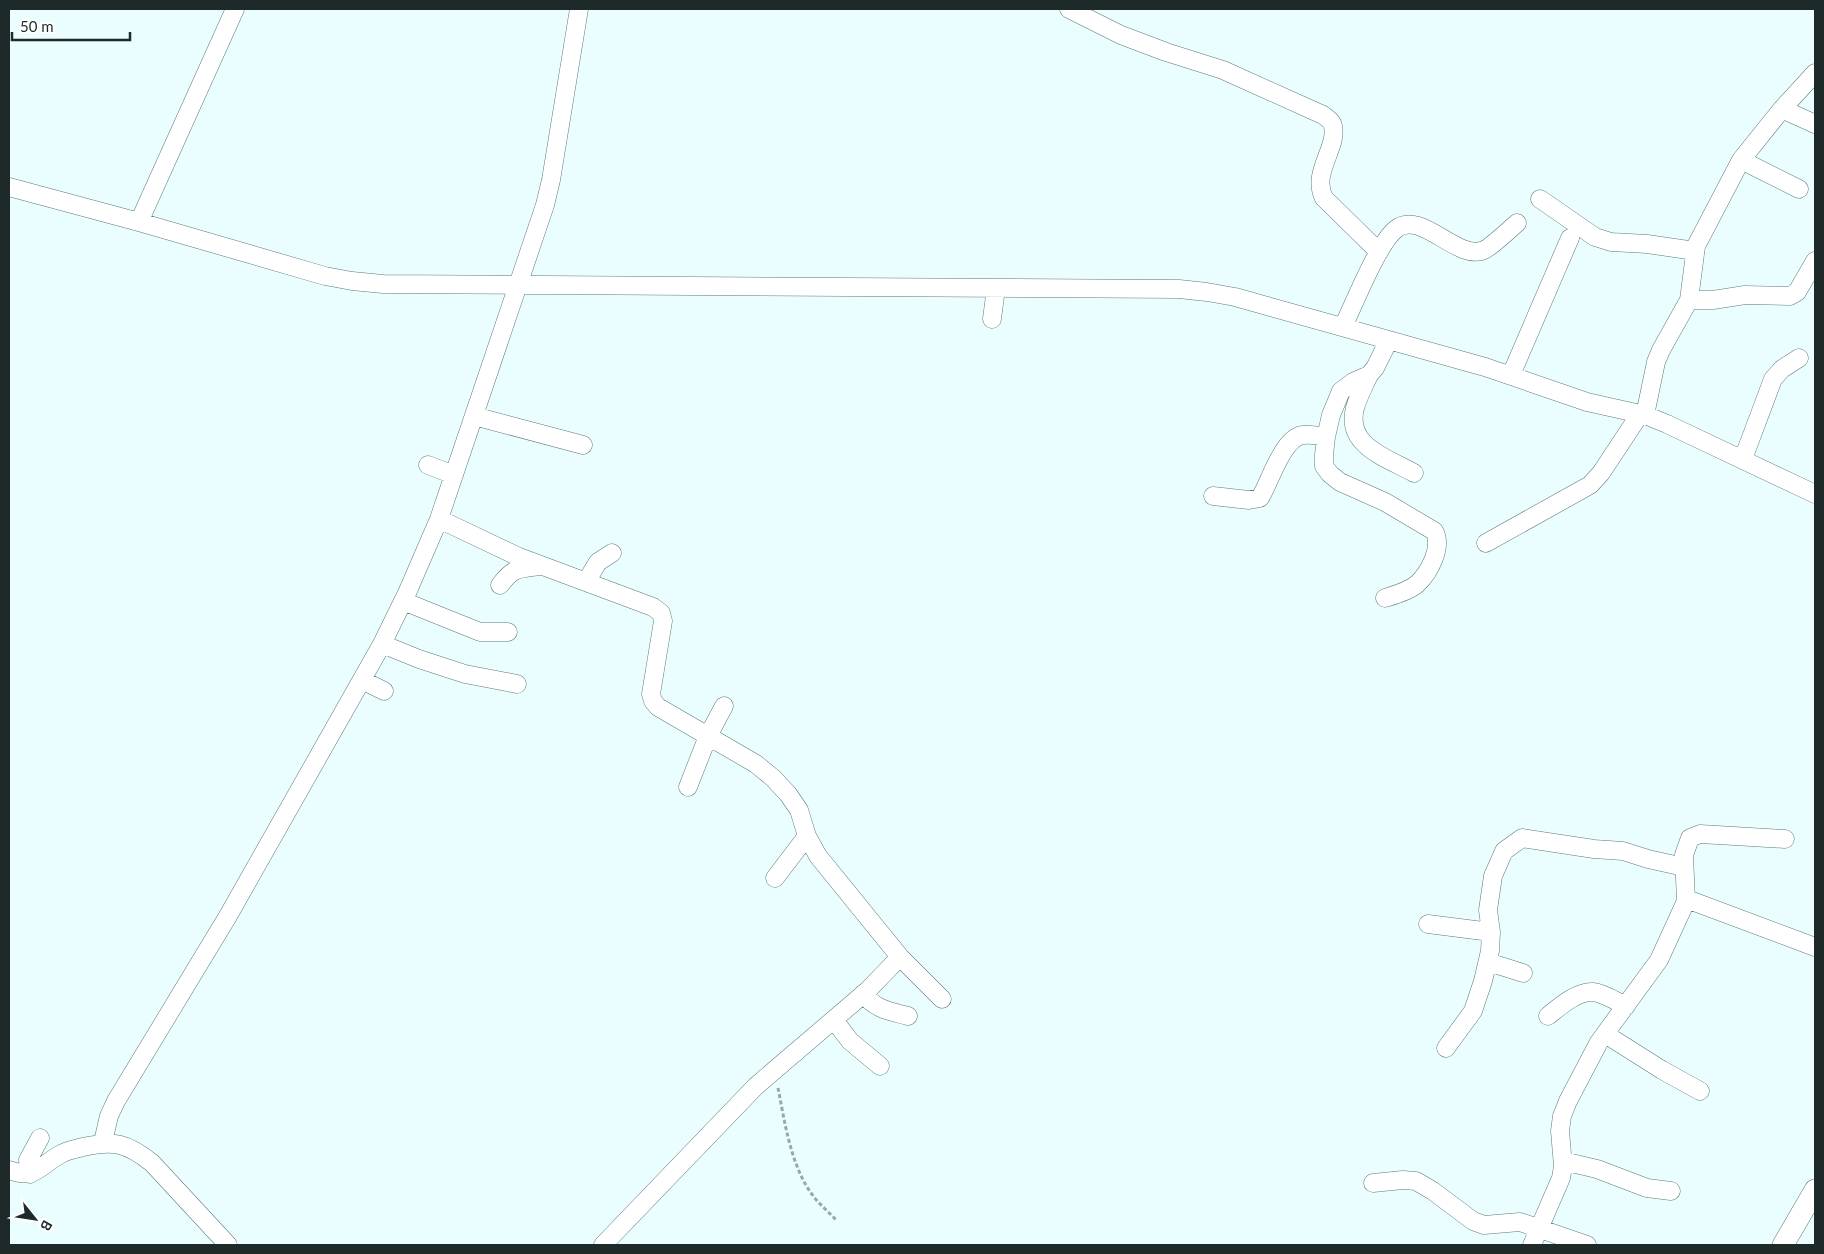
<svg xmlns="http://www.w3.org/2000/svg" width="1824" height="1254" font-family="Lato,sans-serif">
<rect width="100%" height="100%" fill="#ebfeff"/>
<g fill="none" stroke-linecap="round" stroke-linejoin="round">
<g stroke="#5c7879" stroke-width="19">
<path id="minor" d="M1069 9 1121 35 1166 52 1223 70 1323 115C1327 118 1332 121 1333 126 1338 148 1311 173 1324 198L1379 252
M1782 109 1815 124
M1741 160 1799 189
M9 187 139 222 325 276 352 281 383 284 1179 289 1207 292 1235 297 1485 367 1587 402 1645 415 1667 424 1815 494
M1540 199 1595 237 1611 242 1647 244 1695 251
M139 222 235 9
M1689 300H1713L1745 295 1790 296 1797 292 1815 261
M992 319 996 288
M1343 327C1354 304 1378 243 1396 229 1421 209 1458 262 1484 250 1491 247 1510 229 1517 223
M1369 375C1364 386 1358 397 1355 408 1345 446 1387 458 1414 473
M1511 375 1570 238
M1645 415 1656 362 1661 350 1689 300 1696 246 1741 160 1782 109 1815 73
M474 416 583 445
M1743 459 1773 379 1782 369 1799 358
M428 465 454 475
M1213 496 1249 500 1260 498C1270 482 1283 437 1303 435 1310 434 1319 436 1326 437
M439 519 519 557 653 607 661 613 663 621 651 694 653 701 658 707 756 764 773 778 788 794 799 810 807 836 818 856 900 957 942 999
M1486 543 1590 485 1601 473 1640 414
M586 582 598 562 612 553
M500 585C514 567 518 569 539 566
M1385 598C1395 595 1409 591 1417 584 1430 572 1443 546 1434 531L1385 502 1340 482 1330 474 1324 466V455L1326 437 1331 415 1341 391 1353 382 1369 375 1375 368 1389 340
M403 601 480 632H508
M382 644 419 659 465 674 517 684
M362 680 384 691
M688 787 708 736 724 706
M775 878 807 836
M1686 901H1692L1815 947
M1428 924 1491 932
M1488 962 1523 973
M863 994C877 1010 889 1011 908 1016
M1548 1016C1559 1007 1577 991 1593 992 1603 993 1616 1001 1626 1006
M834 1020 850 1041 880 1066
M1605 1034 1662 1070 1700 1091
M1446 1048 1473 1011 1483 981 1490 951 1491 932 1488 910 1493 876 1504 851 1522 838 1594 849 1623 851 1648 859 1684 867
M103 1142 109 1116 116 1101 228 916 382 644 407 593 439 519 545 205 551 180 579 9
M1563 1161 1597 1169 1647 1188 1671 1191
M9 1170C36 1180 39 1166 61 1154 68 1150 76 1149 83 1147 114 1140 127 1143 152 1163L228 1245
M30 1174 28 1160 40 1138
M1373 1183 1403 1180 1416 1181 1433 1191 1473 1221 1484 1225 1520 1222 1587 1245
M603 1245 756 1086 867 991 900 957
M1532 1245 1561 1178 1563 1166 1560 1131 1562 1116 1568 1101 1599 1042 1659 960 1686 901 1684 855 1690 838 1700 834 1785 839"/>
</g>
<g stroke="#5c7879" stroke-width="22">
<path id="major" d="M1783 1245 1815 1190"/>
</g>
<path stroke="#97a8a8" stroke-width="3" stroke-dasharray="4 2.5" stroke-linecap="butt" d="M778 1088C785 1123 791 1168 814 1197 820 1205 829 1212 836 1220"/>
<use href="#minor" stroke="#fff" stroke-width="18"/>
<use href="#major" stroke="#fff" stroke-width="21"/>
</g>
<rect width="1824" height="1254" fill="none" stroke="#1e2a2a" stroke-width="20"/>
<g transform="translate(35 1219) rotate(120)" stroke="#ffffff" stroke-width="4" paint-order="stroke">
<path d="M0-4L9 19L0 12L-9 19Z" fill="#1e2a2a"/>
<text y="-8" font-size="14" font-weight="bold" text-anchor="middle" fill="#1e2a2a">B</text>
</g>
<path d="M12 32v8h118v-8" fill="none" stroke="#1e2a2a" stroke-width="2.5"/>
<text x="20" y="32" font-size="15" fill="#1e2a2a" stroke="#ffffff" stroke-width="4" paint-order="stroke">50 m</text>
</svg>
